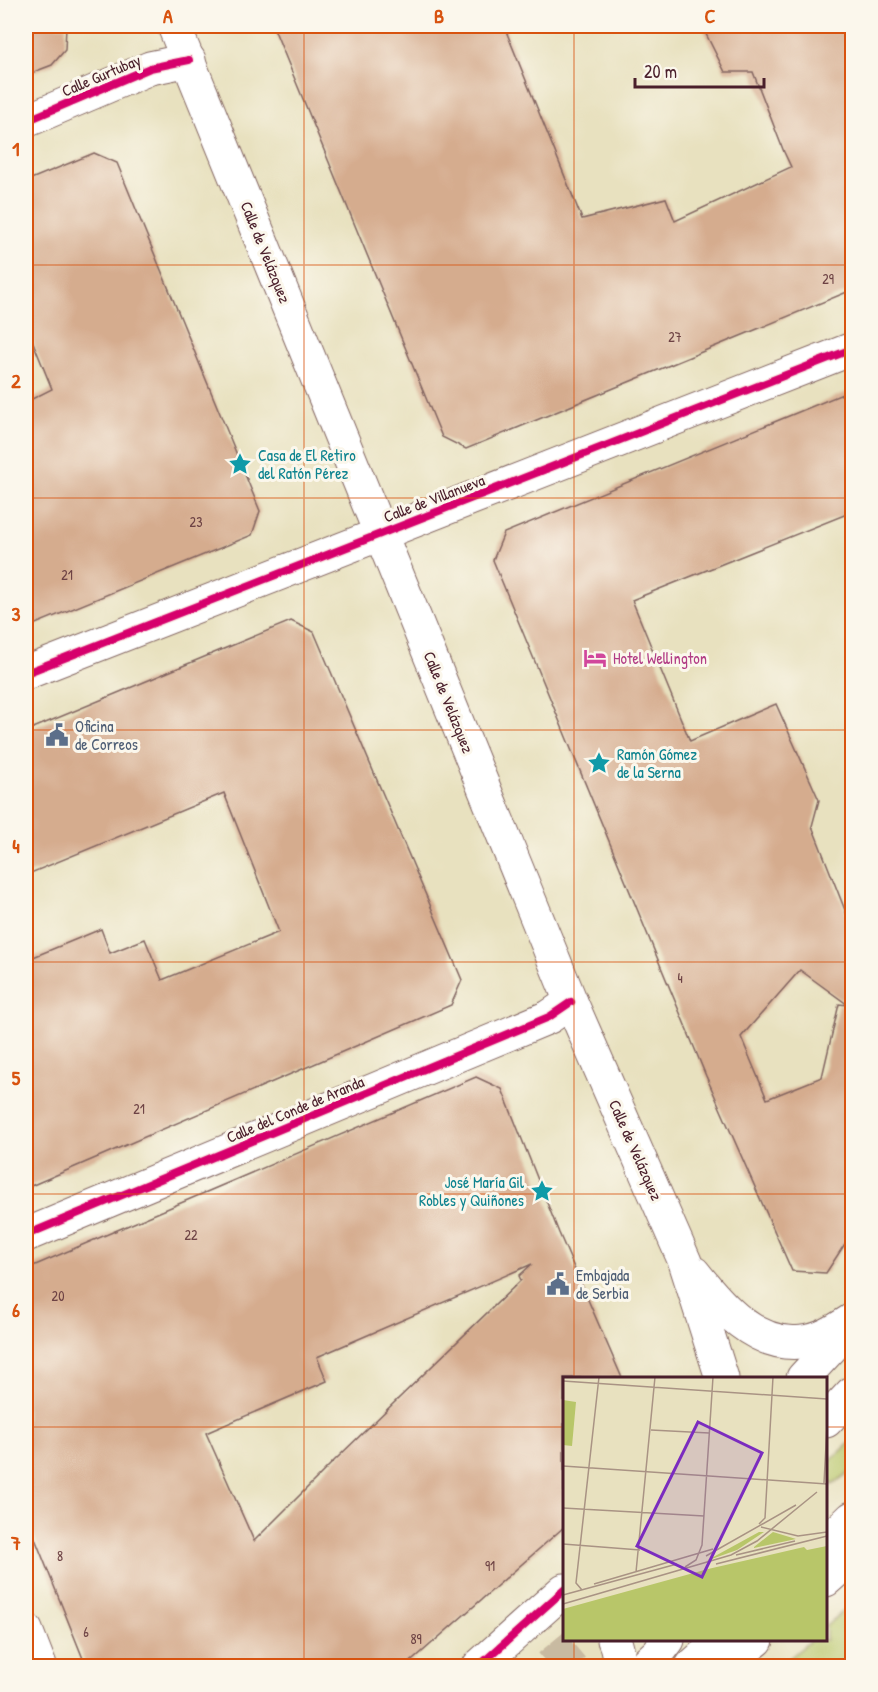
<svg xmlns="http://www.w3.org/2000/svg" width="878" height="1692" font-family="'Patrick Hand',sans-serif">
<rect width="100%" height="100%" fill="#fbf7ec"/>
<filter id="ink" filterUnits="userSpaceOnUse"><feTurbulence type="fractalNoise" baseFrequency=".0167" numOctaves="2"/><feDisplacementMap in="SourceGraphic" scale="12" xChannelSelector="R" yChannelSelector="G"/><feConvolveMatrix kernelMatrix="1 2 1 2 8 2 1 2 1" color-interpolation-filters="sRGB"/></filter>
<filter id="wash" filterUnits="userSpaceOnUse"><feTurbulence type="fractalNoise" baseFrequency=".008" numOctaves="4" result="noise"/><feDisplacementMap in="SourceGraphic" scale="24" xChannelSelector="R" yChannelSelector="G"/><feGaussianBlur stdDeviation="1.35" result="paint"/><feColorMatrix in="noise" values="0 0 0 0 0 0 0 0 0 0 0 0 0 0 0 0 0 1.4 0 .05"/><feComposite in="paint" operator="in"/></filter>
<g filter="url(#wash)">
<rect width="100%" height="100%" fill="#e8e1bf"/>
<path fill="#b8c669" stroke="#81724a" stroke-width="1.5" d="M852 1441V1470L832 1485 826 1477V1465Z
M852 1603V1666H780L811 1640H826V1626Z"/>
<g id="blocks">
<path fill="#d5ac8e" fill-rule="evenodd" d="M26 26H66L65 50 52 65 26 75Z
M273 26H504L582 219 666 198 675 221 791 167 784 152 753 72H725L702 26H852V290L466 449 442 437Z
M94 153 117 163 260 511 252 535 26 628V402L52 389 26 325V181Z
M852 390V512L632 600 690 741 776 704 819 800 812 826 852 928V1233L826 1273 792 1271 706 1076 493 560 504 533ZM800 970 848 1005 839 1004 822 1077 767 1099 741 1037Z
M291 621 314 632 462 980 451 1005 26 1188V960L101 929 110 953 145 939 162 980 279 932 224 793 26 875V731Z
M476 1077 502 1089 559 1233 622 1378H564V1527L406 1666H86L26 1516V1269ZM532 1264 519 1276 521 1280 336 1459 254 1541 206 1433 327 1381 317 1357Z"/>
</g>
</g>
<g filter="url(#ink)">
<use href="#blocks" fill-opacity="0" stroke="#81635f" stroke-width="1.5"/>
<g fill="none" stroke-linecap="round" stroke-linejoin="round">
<path stroke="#c8baa1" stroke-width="33" stroke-dasharray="33 16" stroke-linecap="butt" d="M549 1666 580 1640"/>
<g stroke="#81635f" stroke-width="35">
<path id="minor" d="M26 121 150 68 189 60
M26 673 852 349
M26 1235 549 1017 571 1002
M803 1378 852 1325
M26 1630 40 1666
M614 1640C618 1648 619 1657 619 1666
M479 1666 564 1590"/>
</g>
<g stroke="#81635f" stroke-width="35">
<path id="secondary" d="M174 26 571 1002 685 1262 722 1378
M694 1273C720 1306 756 1348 802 1342 820 1341 838 1329 852 1320
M644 1666 658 1653 668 1640"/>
</g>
<g stroke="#81635f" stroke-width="35">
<path id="primary" d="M826 1421 852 1393
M826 1543 852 1518
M826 1580 852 1557
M692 1666 721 1640
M723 1666 757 1640"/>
</g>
<use href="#minor" stroke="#fff" stroke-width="33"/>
<use href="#secondary" stroke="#fff" stroke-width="33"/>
<use href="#primary" stroke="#fff" stroke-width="33"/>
<g stroke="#fbf7ec" stroke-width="11">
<path id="cycleway" d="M26 121 150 68 189 60
M26 673 852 349
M26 1235 549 1017 571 1002
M479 1666 564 1590"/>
</g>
<use href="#cycleway" stroke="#d6006c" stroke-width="8"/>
</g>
</g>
<path fill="none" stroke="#d8530f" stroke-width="1.5" stroke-opacity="0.55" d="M304 26V1666M574 26V1378M26 265H852M26 498H852M26 730H852M26 962H852M26 1194H852M26 1427H564M826 1427H852M574 1640V1666"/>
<defs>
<g id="sight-bare" transform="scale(1.8)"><path d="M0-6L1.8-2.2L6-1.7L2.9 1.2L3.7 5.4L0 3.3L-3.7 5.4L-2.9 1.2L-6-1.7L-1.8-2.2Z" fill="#0f9aa8" stroke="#fbf7ec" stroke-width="2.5" paint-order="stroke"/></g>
<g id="hotel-bare" transform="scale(1.8)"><path d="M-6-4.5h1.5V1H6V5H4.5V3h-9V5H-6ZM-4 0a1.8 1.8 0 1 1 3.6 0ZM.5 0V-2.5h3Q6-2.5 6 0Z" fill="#d1479c" stroke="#fbf7ec" stroke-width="2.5" paint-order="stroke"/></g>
<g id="civic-bare" transform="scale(1.8)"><path d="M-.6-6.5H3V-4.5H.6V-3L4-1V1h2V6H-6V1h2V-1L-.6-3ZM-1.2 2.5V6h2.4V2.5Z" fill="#5c6f8a" stroke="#fbf7ec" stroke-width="2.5" paint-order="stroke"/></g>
</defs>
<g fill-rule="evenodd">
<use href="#sight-bare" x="240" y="464"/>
<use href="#hotel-bare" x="595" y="658"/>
<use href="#civic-bare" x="57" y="735"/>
<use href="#sight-bare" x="599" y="763"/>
<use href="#sight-bare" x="542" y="1191"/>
<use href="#civic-bare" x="558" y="1284"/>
</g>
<g text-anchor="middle" stroke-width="6" stroke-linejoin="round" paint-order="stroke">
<g font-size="14" fill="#6d4244">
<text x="828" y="284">29</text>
<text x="675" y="342">27</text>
<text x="196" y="527">23</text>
<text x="67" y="580">21</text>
<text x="680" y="983">4</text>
<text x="139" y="1114">21</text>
<text x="191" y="1240">22</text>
<text x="58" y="1301">20</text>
<text x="60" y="1561">8</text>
<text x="490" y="1571">91</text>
<text x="86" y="1637">6</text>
<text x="416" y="1644">89</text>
</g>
<g font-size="16" fill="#4a1f2b" stroke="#fbf7ec">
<text transform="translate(101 75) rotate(-23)" y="6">Calle Gurtubay</text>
<text transform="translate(266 252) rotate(68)" y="6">Calle de Velázquez</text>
<text transform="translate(434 498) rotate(-21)" y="6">Calle de Villanueva</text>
<text transform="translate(449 702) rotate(68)" y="6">Calle de Velázquez</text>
<text transform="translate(295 1109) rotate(-23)" y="6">Calle del Conde de Aranda</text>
<text transform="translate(636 1150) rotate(66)" y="6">Calle de Velázquez</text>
</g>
<g font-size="16" fill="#0d838f" stroke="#fbf7ec" text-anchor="start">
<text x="258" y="461">Casa de El Retiro<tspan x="258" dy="18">del Ratón Pérez</tspan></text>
<text x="617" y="760">Ramón Gómez<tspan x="617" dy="18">de la Serna</tspan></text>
<text x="524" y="1188" text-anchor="end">José María Gil<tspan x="524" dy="18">Robles y Quiñones</tspan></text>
</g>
<g font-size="16" fill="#b23c85" stroke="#fbf7ec" text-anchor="start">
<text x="613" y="664">Hotel Wellington</text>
</g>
<g font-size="16" fill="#4e5e75" stroke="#fbf7ec" text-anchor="start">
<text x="75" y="732">Oficina<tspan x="75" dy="18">de Correos</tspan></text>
<text x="576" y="1281">Embajada<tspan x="576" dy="18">de Serbia</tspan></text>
</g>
</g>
<g transform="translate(563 1377)">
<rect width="264" height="264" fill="#e8e1bf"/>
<path d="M0 23 13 25 9 69 0 68ZM196 155H201L174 173 143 184ZM210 155 233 162 191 171V170ZM264 169V264H0V232L145 192 241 170 244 173Z" fill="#b8c669"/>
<path fill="none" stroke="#a99384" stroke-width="1.5" d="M0 4 264 22M88 53 146 56M0 89 264 107M261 106 264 49M0 131 141 139M196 147 202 141 210 0M198 150 235 159 264 155M0 167 77 173M173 178 232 164M143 179 233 128M153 187 264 159M122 190 133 183 139 168 150 0M73 195 92 0M31 207 150 172M19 213 13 206 36 0M0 218 114 187M0 227 168 178 194 164 254 115"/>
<path fill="#7b2cbf" fill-opacity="0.15" stroke="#7b2cbf" stroke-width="3" d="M135 45 199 76 139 200 74 169Z"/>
<rect width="264" height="264" fill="none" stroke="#4a1f2b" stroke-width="3"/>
</g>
<rect width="878" height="1692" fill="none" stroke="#fbf7ec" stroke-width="66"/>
<path d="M635 78v9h129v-9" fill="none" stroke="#4a1f2b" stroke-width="3"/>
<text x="644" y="78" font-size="18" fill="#4a1f2b" stroke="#fbf7ec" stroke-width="4.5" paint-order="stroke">20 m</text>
<rect x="33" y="33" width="812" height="1626" fill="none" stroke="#d8530f" stroke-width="2"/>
<g font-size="20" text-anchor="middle" font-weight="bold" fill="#d8530f">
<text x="168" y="23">A</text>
<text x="439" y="23">B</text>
<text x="710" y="23">C</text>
<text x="16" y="156">1</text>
<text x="16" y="388">2</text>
<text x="16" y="621">3</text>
<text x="16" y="853">4</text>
<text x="16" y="1085">5</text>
<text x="16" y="1317">6</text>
<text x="16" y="1550">7</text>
</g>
</svg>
